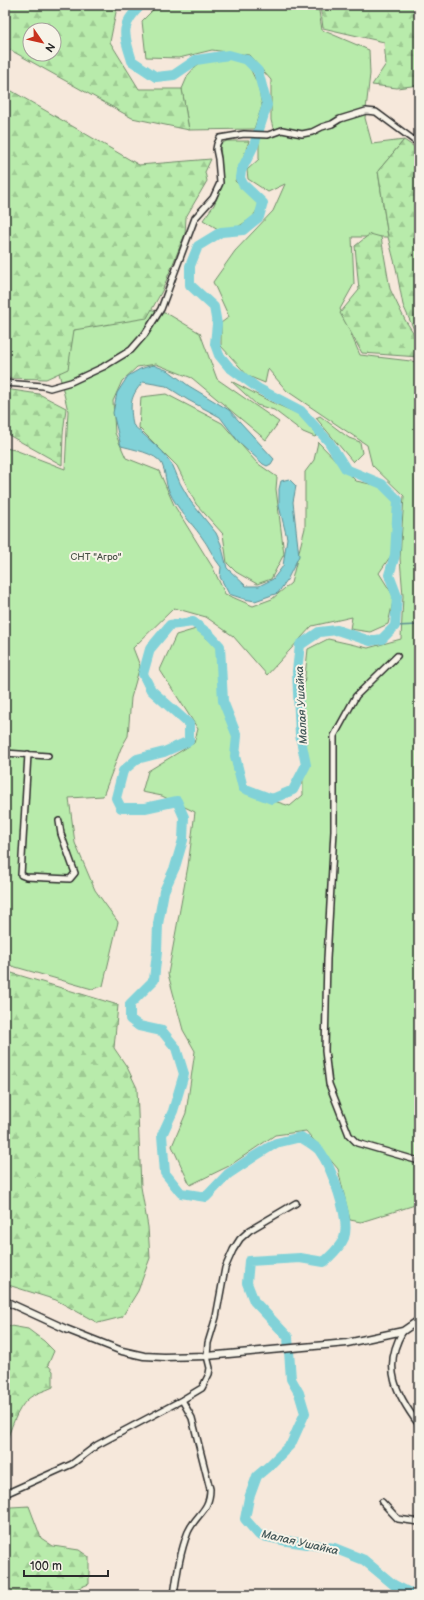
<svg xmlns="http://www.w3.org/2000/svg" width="424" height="1600" font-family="'Balsamiq Sans',sans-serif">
<defs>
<pattern id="forest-firs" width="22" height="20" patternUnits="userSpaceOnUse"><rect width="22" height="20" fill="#b8ebab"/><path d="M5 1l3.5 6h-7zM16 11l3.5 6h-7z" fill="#9eca93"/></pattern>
</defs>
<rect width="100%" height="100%" fill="#f6e8db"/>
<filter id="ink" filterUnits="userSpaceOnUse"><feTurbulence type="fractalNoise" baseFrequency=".025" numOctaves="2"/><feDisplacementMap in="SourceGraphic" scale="8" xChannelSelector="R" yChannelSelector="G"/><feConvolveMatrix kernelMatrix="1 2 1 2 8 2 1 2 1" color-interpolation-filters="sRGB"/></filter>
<g filter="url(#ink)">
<path fill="#b8ebab" stroke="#728b6b" d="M158 5H318L322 30 369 50 370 74 365 118 372 144 404 140 378 171 388 237H352L354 284 340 309 360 355 419 362V1191L415 1205 361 1222 350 1220 338 1169 306 1131 275 1135 229 1166 190 1185 172 1146 186 1113 195 1051 183 1030 168 974 188 866 195 812 162 796 142 792 148 771 194 743 198 729 160 670 176 635 196 629 216 646 220 678 235 732 239 790 290 806 303 795 302 704 308 649 328 639 368 648 401 639 403 596 400 558 404 496 372 465 367 445 287 391 268 369 265 383 248 376 221 346V323L229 317 213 282 235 251 273 211 285 184 268 192 248 179 247 170 259 159V138L275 136 271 120V80L249 55 212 50 179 58 146 57 142 21Z
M223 58 238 60 249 66 258 85 262 106 254 129 189 130 182 89 188 75 196 66 203 61Z
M227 141H249L235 181 260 205 252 218 236 228 218 229 203 220 214 205 223 183 220 144Z
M138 306 168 314 200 333 217 379 279 422 266 440 192 378 156 364 137 367 122 381 113 401 115 433 126 458 159 471 174 505 213 568 225 594 253 606 272 599 291 583 305 528V472L314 460 318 442 356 481 380 486 395 502 392 554 379 573 394 597 388 624 370 632 350 629 352 617 312 626 267 675 233 636 206 617 174 608 133 648 140 666 131 698 128 736 121 748 103 796 69 798 75 843 95 890 118 922 103 986 92 989 5 964V448L15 450 65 469 68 411 51 339Z
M231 381 271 402 299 414 317 435 315 437 303 432 274 410 257 405Z
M166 394 222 423 257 463 277 477 276 489 284 554 271 579 257 584 236 572 227 563 223 534 196 504 177 466 139 428 141 397Z
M320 416 349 438 360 442 362 453 353 462 316 418Z"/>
<path fill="url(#forest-firs)" stroke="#728b6b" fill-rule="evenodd" d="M5 5H115L117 7 110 42 139 89H182L189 130 132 118 5 47ZM30 30H54V54H30Z
M320 5H419V85L397 88 372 85 386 64 384 42 323 28Z
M5 87 139 165 211 159 205 172 207 181 186 217 185 234 162 291 147 318 74 330 68 369 46 379 5 378Z
M404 140 419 150V335L416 334 403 305 396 268 388 237 378 171Z
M370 234 381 237 390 289 405 320 419 341V357L362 353 340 313 359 290 355 246Z
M5 389 39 394 66 408 63 434 62 465 5 433Z
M5 971 118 1005 114 1048 127 1067 137 1088 141 1187 148 1227 150 1258 138 1291 122 1317 98 1323 56 1300 5 1284Z
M5 1325 28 1329 44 1341 54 1351 48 1365 53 1371V1387C45 1391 35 1393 28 1399 16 1410 11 1430 5 1444Z
M29 1506 41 1538 53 1546 79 1550 89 1557V1584L76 1589 5 1593V1510L11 1507Z"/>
<path fill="#81d2d8" stroke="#5f8f93" d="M153 365 169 371 189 386 229 410 274 459 271 464 267 466 263 464 238 441 220 417 188 400 166 386 143 382C129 397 130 406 133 425L162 451 173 466 180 483 191 502 216 533 221 544 227 568 246 586H259L273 579 283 566 287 538 279 506V489L281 481 289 479 296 486 293 502 299 556 287 580 278 593 255 601 244 599 229 594 220 577 221 567C213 558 209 546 201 536 190 521 177 509 169 491 165 483 166 472 162 464 156 453 132 449 121 446L113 413 117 393 128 376 140 369Z"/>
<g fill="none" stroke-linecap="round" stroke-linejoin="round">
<path stroke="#5f8f93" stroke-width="1.5" d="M395 626 419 625"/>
<path stroke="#81d2d8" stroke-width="10" d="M141 5C119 27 124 34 132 61L156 77 174 75 196 60 229 55 247 60 258 71 267 105 254 145 241 171 240 178 243 184 263 203 259 217 243 230 221 232 198 246 190 266V285L214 307 217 324 215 344 219 355 229 367 259 389 301 411 329 442 346 469 382 484 398 500 395 555 389 575 397 596 395 626 382 639 370 641 337 630 319 632 300 645 297 671 300 735 306 765 293 790 272 799 243 788 235 756 237 736 223 701 220 646 210 635 193 622 170 625 150 649 143 674 151 690 189 724V741L164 752 137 759 123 771 116 798 121 808H145L177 801 184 817 183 840 175 867 164 891 158 924 157 952 154 980 130 1004V1019L139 1026 162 1031 176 1048 184 1074 173 1111 162 1135 165 1173 181 1193 206 1197 228 1174 255 1156 276 1143 301 1137C306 1141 314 1145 319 1150 331 1166 351 1219 344 1238 340 1248 331 1255 324 1262L300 1258 249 1261 247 1283 254 1301 288 1337 291 1379 299 1393 305 1413 291 1444 270 1465 257 1476 249 1498 245 1519 259 1535 287 1541 334 1548 364 1560 394 1585 414 1595"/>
<g stroke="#2b2b2b" stroke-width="8">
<path id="minor" d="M5 383 43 386 50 388 71 382 103 367 131 350 145 334 161 309 195 218 213 198 220 183 218 159 216 149 217 144 220 138 244 134 268 135 282 130 302 134 312 132 322 127 332 124 340 119 366 111 376 112 419 144
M397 656 356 696 334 736V831L327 959 325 1051 329 1084 349 1135 357 1143 419 1161
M5 753 48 756
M28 754 21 875 26 877 70 879 75 873 61 834 59 821
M403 1331C381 1368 397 1395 419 1425
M5 1494 72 1464 97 1445 182 1400 202 1388 209 1374 210 1368 207 1356 208 1343 216 1317 225 1268 233 1250 240 1239 250 1230 296 1203
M382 1502 398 1519 419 1522
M174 1595C177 1574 180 1552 188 1532 196 1514 210 1511 210 1489L192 1418 182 1400"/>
</g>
<g stroke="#2b2b2b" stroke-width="9">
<path id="tertiary" d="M5 1301 66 1329 122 1351 144 1356 164 1357 207 1356 347 1343 403 1331 419 1320"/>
</g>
<use href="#minor" stroke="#f7f3e8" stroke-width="5"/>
<use href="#tertiary" stroke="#f7f3e8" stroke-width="6"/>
</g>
</g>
<g text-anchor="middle" stroke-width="4" stroke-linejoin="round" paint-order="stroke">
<g font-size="10" fill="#475145" stroke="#f7f3e8">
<text x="96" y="560">СНТ "Агро"</text>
</g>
<g font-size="11" font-style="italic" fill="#405556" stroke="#f7f3e8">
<text transform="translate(301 705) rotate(-93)" y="4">Малая Ушайка</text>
<text transform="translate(300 1542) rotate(13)" y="4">Малая Ушайка</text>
</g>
</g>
<rect width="424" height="1600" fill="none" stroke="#f7f3e8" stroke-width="20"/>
<rect x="10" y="10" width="404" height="1580" fill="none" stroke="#2b2b2b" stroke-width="1.5" filter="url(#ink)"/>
<g transform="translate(42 42) rotate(124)"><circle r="19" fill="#f7f3e8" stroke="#a5a39c"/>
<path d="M0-3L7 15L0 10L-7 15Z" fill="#c8321e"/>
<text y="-6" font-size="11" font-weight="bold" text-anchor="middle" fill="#2b2b2b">N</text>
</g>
<path d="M24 1570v6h84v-6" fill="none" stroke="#2b2b2b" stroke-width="2"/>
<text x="30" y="1570" font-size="12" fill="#2b2b2b" stroke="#f7f3e8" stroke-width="3" paint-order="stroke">100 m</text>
</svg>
